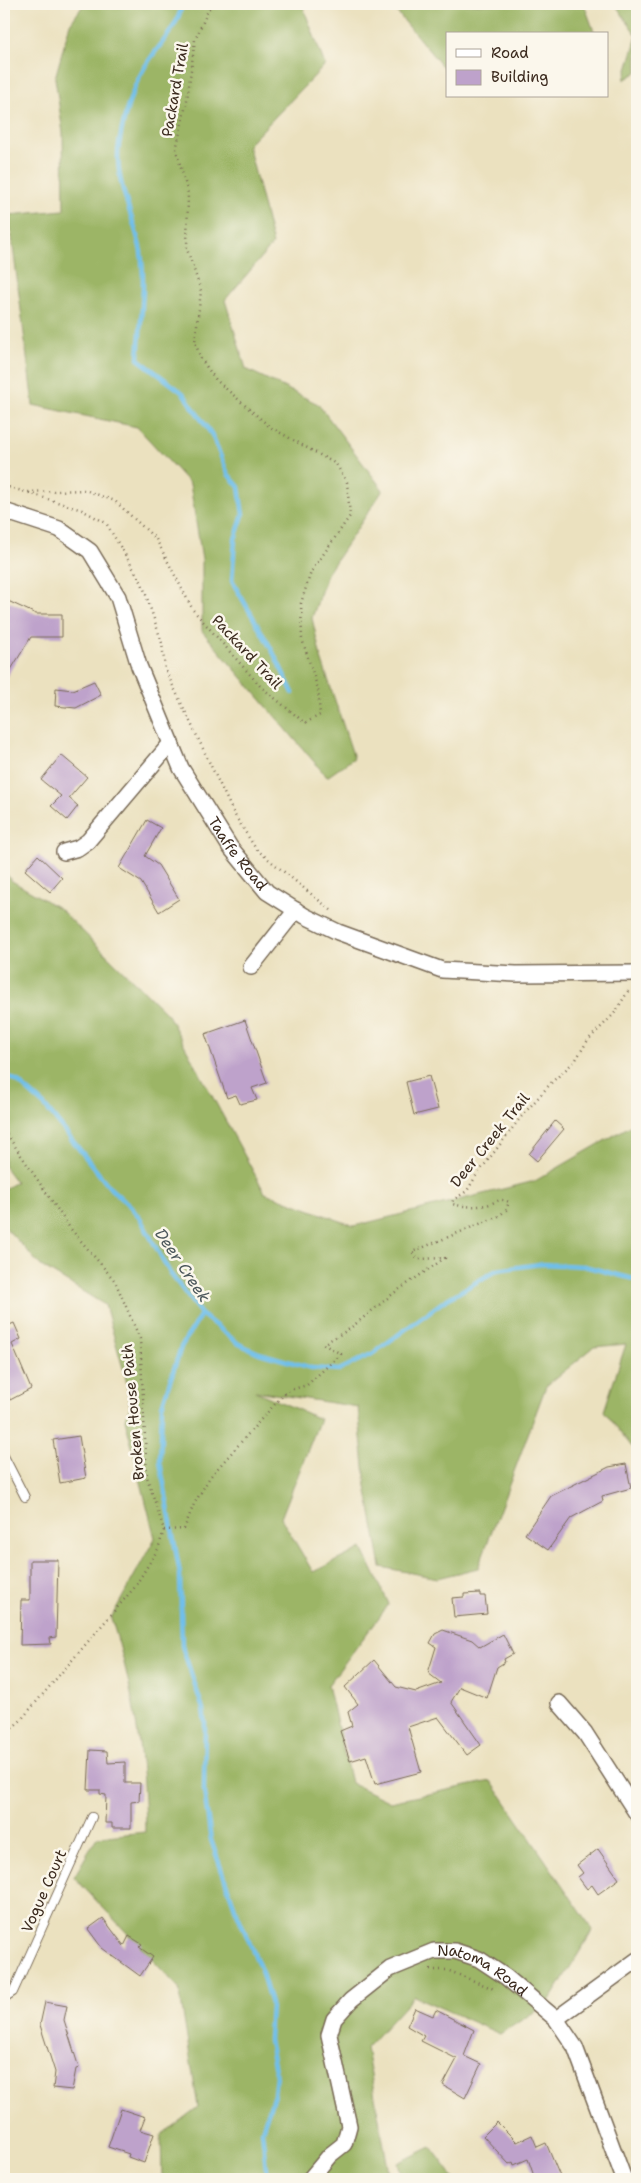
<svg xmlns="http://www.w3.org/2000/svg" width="641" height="2183" font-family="'Shantell Sans',sans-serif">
<rect width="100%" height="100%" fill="#fbf7ec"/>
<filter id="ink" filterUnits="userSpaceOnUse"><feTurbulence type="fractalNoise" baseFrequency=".02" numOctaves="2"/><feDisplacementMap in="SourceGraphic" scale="10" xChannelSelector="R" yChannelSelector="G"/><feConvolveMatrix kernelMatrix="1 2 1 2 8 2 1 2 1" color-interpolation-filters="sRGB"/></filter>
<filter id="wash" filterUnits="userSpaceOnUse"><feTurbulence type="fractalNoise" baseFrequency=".0096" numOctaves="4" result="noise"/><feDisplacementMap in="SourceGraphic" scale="20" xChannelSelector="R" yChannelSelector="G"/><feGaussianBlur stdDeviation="1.12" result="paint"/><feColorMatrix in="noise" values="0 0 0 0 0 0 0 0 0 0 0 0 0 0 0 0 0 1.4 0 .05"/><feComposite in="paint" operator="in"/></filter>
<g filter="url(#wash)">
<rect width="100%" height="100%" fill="#ebe1bf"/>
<path fill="#9cb566" stroke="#6c7042" d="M84 4H302L325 65 248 145 273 244 225 300 246 369 318 404 383 490 327 574 312 618 321 658 354 758 327 777 202 631V559L190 484 137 427 33 405 9 215 64 210 63 133 55 78 70 24Z
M390 4H584L595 34H447V72Z
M615 4H637V72L624 80 637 36Z
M4 871 12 881 60 909 168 1015 265 1193 354 1226 535 1181 637 1122V1449L632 1447 604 1411 626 1344 594 1347 546 1386 478 1568 437 1578 381 1567 366 1486 358 1407 255 1391 320 1419 281 1518 313 1572 362 1548 389 1604 328 1685 351 1783 390 1802 491 1781 593 1930 548 2003 500 2034 414 1996 366 2048 389 2173 382 2179H162L161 2135 198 2107 179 1988 74 1877 97 1837 145 1832C144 1760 134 1687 111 1618L155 1538 125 1419 130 1407 126 1379 105 1305 41 1266 4 1226V1189L16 1182 4 1166Z
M431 2147 455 2179H403L398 2163Z"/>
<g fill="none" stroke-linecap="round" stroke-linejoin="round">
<path stroke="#6fbfea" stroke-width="4.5" d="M182 4C178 27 163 40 150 59 133 83 124 115 119 144 113 180 135 218 141 252 146 287 140 324 138 359L183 393 212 435 228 474 239 487 243 515 235 539 232 581 272 650 293 693
M4 1074 17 1081 44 1105 111 1189 131 1207 141 1220 170 1273 201 1314 239 1344 259 1353 312 1368 339 1370 372 1354 444 1301 497 1270 540 1264 584 1266 637 1280
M201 1314 181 1347 162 1406 160 1462 180 1574 182 1646 203 1709 205 1724 204 1791 211 1840 235 1908 261 1970 271 2004 269 2040 276 2075 274 2095 262 2130 267 2179"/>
</g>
<g id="blocks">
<path fill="#bea2cb" d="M8 601 36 614H62V637H31L4 681V608Z
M94 681 101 695 76 708 55 706 56 688 73 690Z
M61 755 87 777 69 798 78 806 67 820 51 806 61 796 41 780Z
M147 820 161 828 145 856 158 865 179 899 159 912 141 882 119 868Z
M38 855 62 878 50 892 25 870Z
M245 1020 267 1083 252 1088 257 1100 240 1104 236 1095 227 1098 205 1034Z
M429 1076 438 1109 414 1115 406 1082Z
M555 1121 564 1129 537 1161 529 1154Z
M14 1323 21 1339 12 1344 31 1389 10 1400 4 1385V1324L5 1327Z
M79 1436 86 1478 60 1483 53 1440Z
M626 1464 631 1488 602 1496 603 1501 571 1518 548 1550 525 1534 551 1496 609 1467Z
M30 1560H58L56 1637 50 1638 51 1644 20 1645 21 1600H30Z
M480 1593V1596H485L487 1614 454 1617 452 1598 464 1597V1594Z
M443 1630 472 1640 480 1647 503 1634 513 1654 504 1659 505 1662 497 1667 487 1698 460 1687 451 1702 481 1745 467 1755 438 1717 408 1727 421 1772 375 1784 366 1756 350 1761 340 1731 352 1726 348 1712 358 1704 345 1687 374 1660 396 1687 416 1692 441 1683 428 1673 436 1647 430 1643 435 1634Z
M90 1750 107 1751 108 1763 125 1762V1783H140L139 1801 131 1802V1828H112V1823H105L106 1795 100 1794V1790H88Z
M598 1849 619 1879 598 1894 592 1885 587 1889 578 1877 583 1873 577 1865Z
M103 1918 124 1946 129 1936 142 1944 139 1947 153 1957 140 1976 102 1948 88 1929Z
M45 2002 67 2006 64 2020 79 2068 76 2069 72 2090 53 2088 55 2072 40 2025Z
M415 2008 433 2016 436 2010 474 2030 464 2056 481 2064 465 2098 443 2085 457 2059 421 2041 424 2036 407 2026Z
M121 2109 145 2117 140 2130 154 2134 144 2163 128 2157 129 2154 108 2147Z
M497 2122 517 2142 532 2135 537 2147 546 2143 561 2179H535L528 2159 514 2165 513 2162 509 2164 483 2136Z"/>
</g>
</g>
<g filter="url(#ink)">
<use href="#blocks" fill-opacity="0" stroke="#796a56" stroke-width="1"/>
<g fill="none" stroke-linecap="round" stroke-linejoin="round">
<g stroke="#796a56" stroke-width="10">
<path id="service" d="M4 1456 25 1497
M4 1998 13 1992 92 1817"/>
</g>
<g stroke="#796a56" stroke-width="18">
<g id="minor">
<path id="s1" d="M4 511 59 529 90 551 118 597 139 666 181 768 230 847 267 892 305 916 338 932 442 970 516 974 637 973"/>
<path d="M64 852 78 848 88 841 171 743"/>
<path d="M251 967 296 910"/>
<path d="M559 1703 585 1733 637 1814"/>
<path d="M556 2019 637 1960"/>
<path id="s2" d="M310 2179 330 2155 344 2144 349 2126 329 2035 334 2019 351 2000 390 1969 434 1951H455L479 1959 506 1977 556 2019 575 2047 624 2179"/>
</g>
</g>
<path stroke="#796a56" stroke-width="2.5" stroke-dasharray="1 4" stroke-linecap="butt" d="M4 486 26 492 85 490 115 501 156 539 193 610 260 686 305 723 320 715 318 689 302 639 301 603 311 572 350 516 347 482 336 464 270 427 216 380 201 359 195 342 201 291 187 249 188 193 176 150 187 100 195 40 211 4
M29 493 82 510 106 523 142 583 162 643 165 669 234 814 256 849 332 911
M4 1130 70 1228 115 1281 140 1339 147 1477 164 1530 158 1549 134 1588 20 1721 4 1735
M164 1530 184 1529 194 1504 210 1477 265 1415 287 1391 307 1385 341 1354 323 1344 348 1330 394 1293 445 1258 418 1259 412 1252 499 1216 506 1210 509 1202C499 1197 496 1203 486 1205 475 1207 463 1207 452 1204L453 1200 467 1191 476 1176 521 1117 552 1082 575 1061 588 1040 614 1014 630 988
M430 1970H447L494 1989"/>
<use href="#service" stroke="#fff" stroke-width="8"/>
<use href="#minor" stroke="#fff" stroke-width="15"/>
</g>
</g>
<g text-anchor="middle" stroke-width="5" stroke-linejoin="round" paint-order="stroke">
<g font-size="15" fill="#3b2a1e" stroke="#fbf7ec">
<text transform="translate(175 90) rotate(-80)" y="5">Packard Trail</text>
<text transform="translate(247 652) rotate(47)" y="5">Packard Trail</text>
<text dy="5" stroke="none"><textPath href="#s1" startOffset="435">Taaffe Road</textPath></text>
<text transform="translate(490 1140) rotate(-51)" y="5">Deer Creek Trail</text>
<text transform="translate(133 1412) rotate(-95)" y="5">Broken House Path</text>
<text transform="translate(44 1891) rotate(-66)" y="5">Vogue Court</text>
<text dy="5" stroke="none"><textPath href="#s2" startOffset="354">Natoma Road</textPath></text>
</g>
<g font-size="16" font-style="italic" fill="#4b575b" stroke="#fbf7ec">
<text transform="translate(183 1265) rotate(56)" y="6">Deer Creek</text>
</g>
</g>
<rect width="641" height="2183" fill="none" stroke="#fbf7ec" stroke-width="20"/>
<rect x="446" y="32" width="162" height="65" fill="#fbf7ec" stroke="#aea59a"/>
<rect x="456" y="49" width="25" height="8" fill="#ffffff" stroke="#aea59a"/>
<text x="491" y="58" font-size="15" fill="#3b2a1e">Road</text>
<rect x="456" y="70" width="25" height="15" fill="#bea2cb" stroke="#aea59a"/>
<text x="491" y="82" font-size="15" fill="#3b2a1e">Building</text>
</svg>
